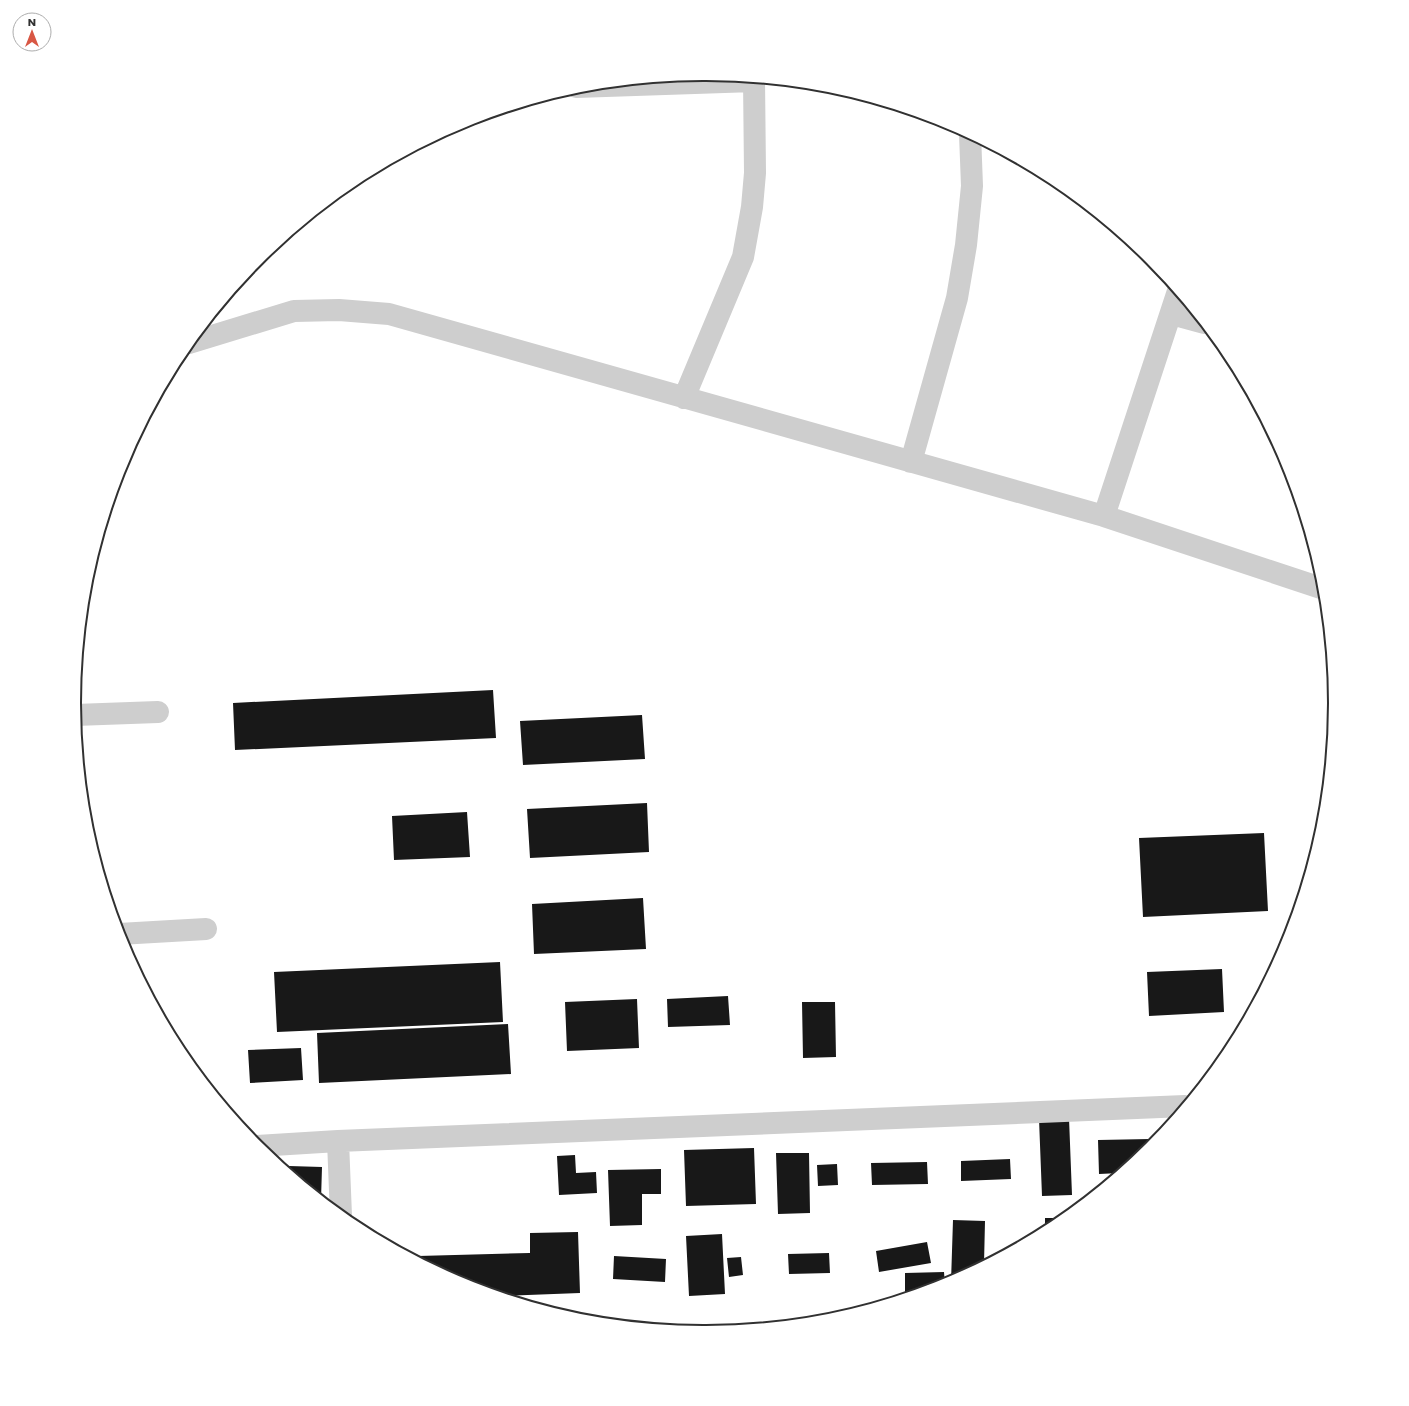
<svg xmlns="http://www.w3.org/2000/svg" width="1409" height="1406" font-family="Poppins,sans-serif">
<rect width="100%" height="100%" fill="#fff"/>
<path fill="#181818" d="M493 690 496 738 235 750 233 703Z
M642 715 645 759 523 765 520 721Z
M647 803 649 852 530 858 527 809Z
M467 812 470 857 394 860 392 816Z
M1264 833 1268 911 1143 917 1139 838Z
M643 898 646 949 534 954 532 904Z
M500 962 503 1022 277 1032 274 972Z
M1222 969 1224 1012 1149 1016 1147 972Z
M728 996 730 1025 668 1027 667 999Z
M637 999 639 1048 567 1051 565 1002Z
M802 1002H835L836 1057 803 1058Z
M508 1024 511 1074 319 1083 317 1033Z
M301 1048 303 1080 250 1083 248 1050Z
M1069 1118 1072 1195 1042 1196 1039 1119Z
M1150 1139V1149L1120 1173 1099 1174 1098 1140Z
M754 1148 756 1204 686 1206 684 1150Z
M776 1153H809L810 1213 778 1214Z
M575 1155 576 1173 596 1172 597 1193 559 1195 557 1156Z
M1010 1159 1011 1179 961 1181V1161Z
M927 1162 928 1184 872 1185 871 1163Z
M837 1164 838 1185 818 1186 817 1165Z
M289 1166 322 1167 321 1200 289 1173Z
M661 1169V1194H642V1225L610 1226 608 1170Z
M1045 1218H1065L1045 1232Z
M953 1220 985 1221 984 1264 951 1282Z
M578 1232 580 1293 501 1296 463 1284 419 1261 418 1256 530 1253V1233Z
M722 1234 725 1294 689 1296 686 1236Z
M927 1242 931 1263 879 1272 876 1251Z
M829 1253 830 1273 789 1274 788 1254Z
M614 1256 666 1259 665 1282 613 1279Z
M741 1257 743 1275 729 1277 727 1258Z
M944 1272 945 1285 905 1297V1273Z"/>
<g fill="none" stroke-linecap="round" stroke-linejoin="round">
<path stroke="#cecece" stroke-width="22" d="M576 87 754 81
M1171 314 1204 323
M189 343 294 311 339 310 389 314 1104 516 1324 589
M684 398 743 257 752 207 755 173 754 79
M911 462 957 298 966 245 972 186 970 134
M1104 516 1178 291
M75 715 158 712
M119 934 206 929
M338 1141 341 1216
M257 1146 338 1141 1185 1106"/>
</g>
<path d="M0 0H1409V1406H0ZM703 81H706A622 622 0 0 1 1328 703V703A622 622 0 0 1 706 1325H703A622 622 0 0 1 81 703V703A622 622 0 0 1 703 81Z" fill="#fff" fill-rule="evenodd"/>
<path fill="none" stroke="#313131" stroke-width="2" d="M703 81H706A622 622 0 0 1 1328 703V703A622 622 0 0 1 706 1325H703A622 622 0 0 1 81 703V703A622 622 0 0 1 703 81Z"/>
<g transform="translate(32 32)"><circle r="19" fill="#ffffff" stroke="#adadad"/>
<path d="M0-3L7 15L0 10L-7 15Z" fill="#d85744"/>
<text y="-6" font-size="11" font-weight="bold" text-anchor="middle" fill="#313131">N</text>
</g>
</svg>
